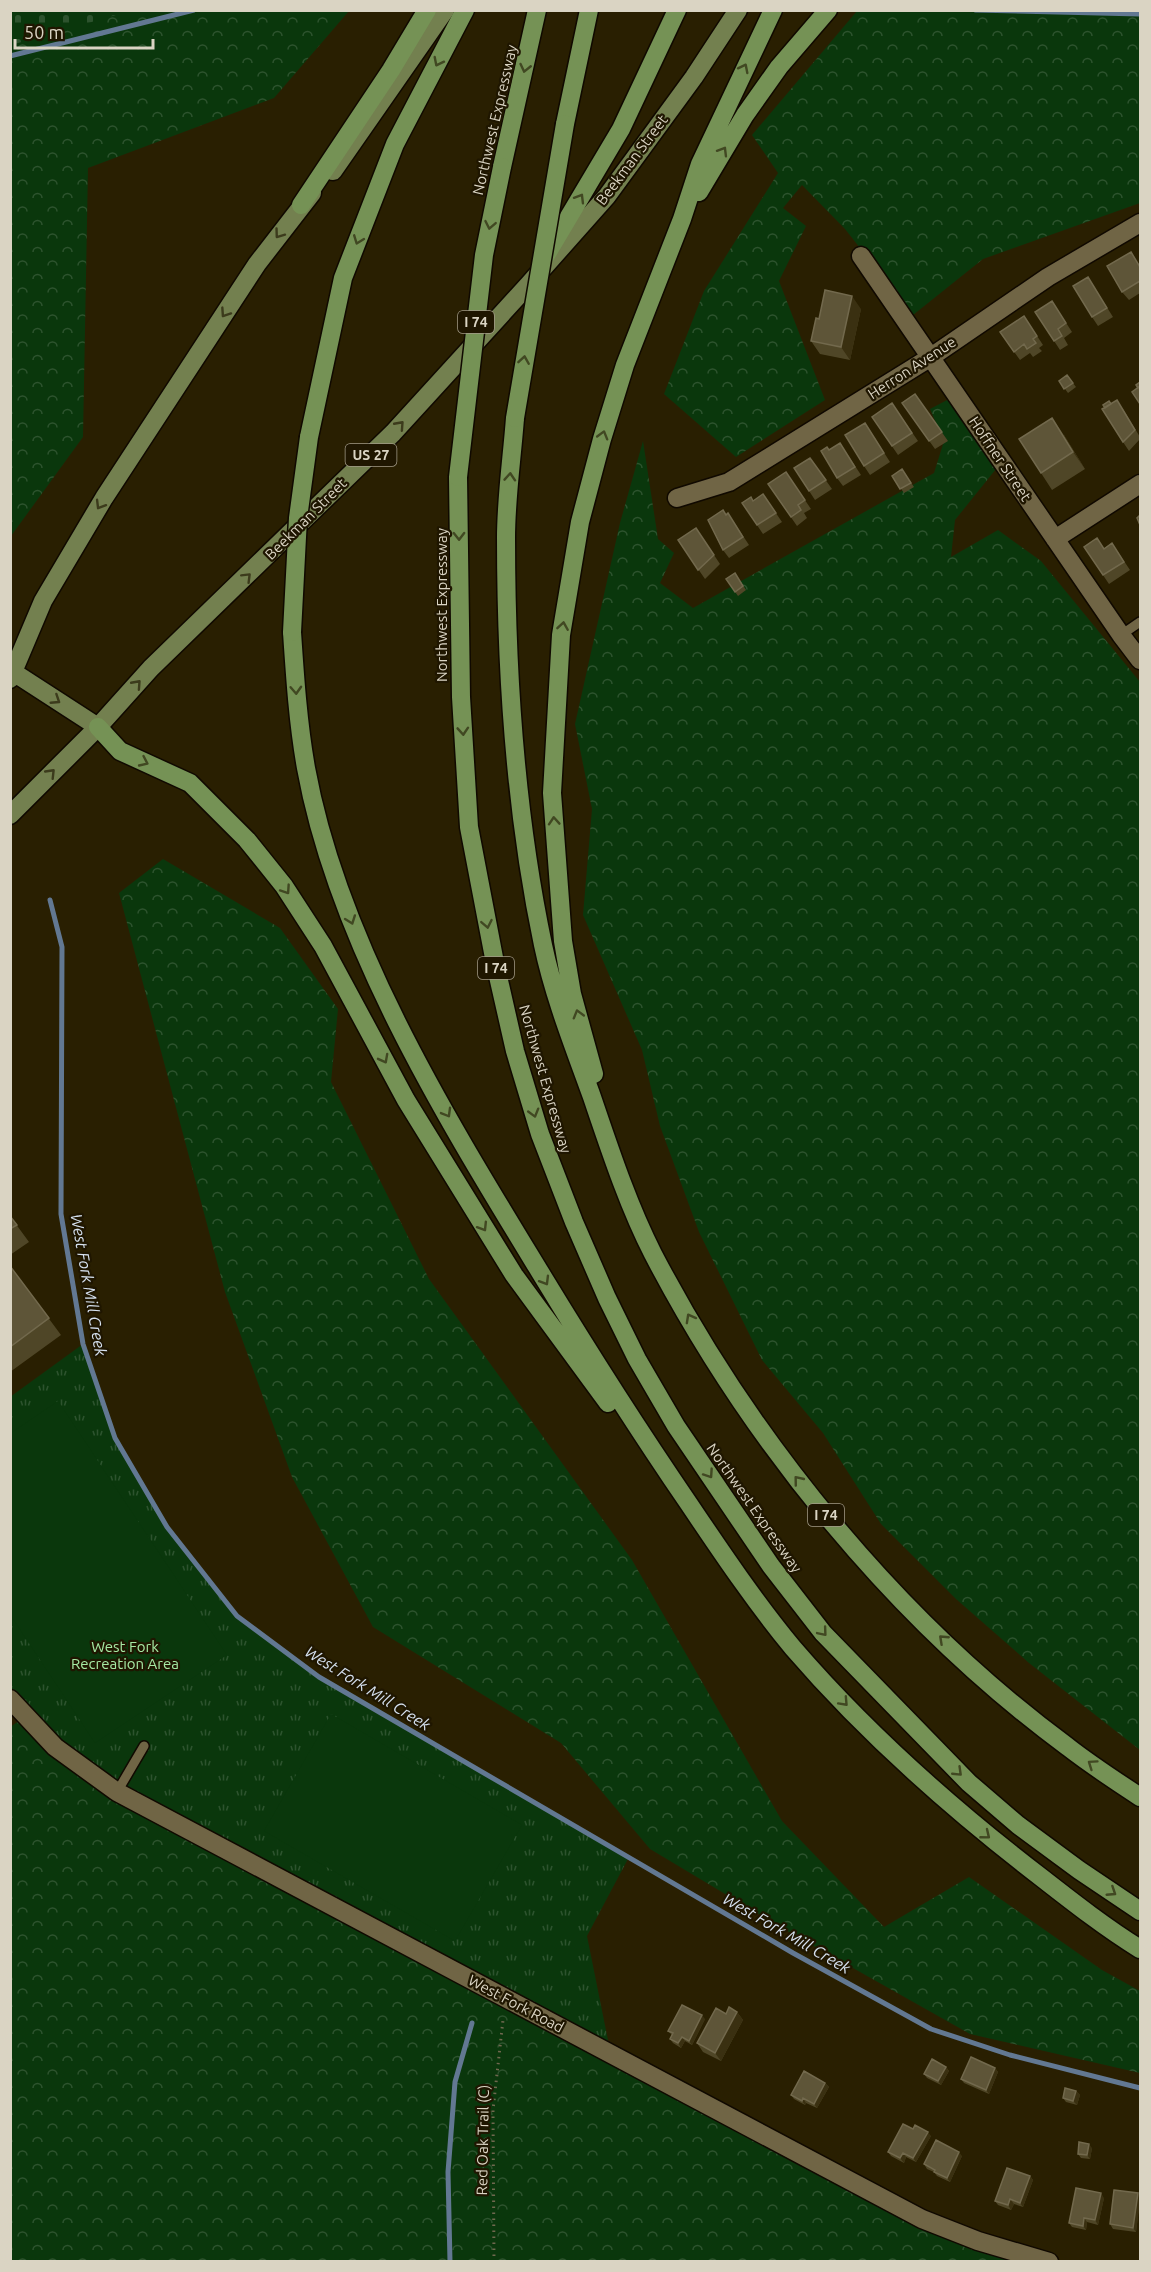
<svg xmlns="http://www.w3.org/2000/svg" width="1151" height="2272" font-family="Ubuntu,sans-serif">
<defs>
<pattern id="forest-crowns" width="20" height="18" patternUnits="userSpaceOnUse" patternTransform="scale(1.5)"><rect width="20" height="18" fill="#0a370c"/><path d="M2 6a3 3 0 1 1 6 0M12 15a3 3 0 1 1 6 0" fill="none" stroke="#2d532e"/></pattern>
<pattern id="cemetery-stones" width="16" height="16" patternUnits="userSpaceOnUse" patternTransform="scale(1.5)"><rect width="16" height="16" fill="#0a370c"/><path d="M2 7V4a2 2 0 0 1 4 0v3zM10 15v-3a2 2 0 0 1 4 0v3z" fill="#2d532e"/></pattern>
<pattern id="park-tufts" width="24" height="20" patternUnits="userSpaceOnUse" patternTransform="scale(1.5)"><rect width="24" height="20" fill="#0a370c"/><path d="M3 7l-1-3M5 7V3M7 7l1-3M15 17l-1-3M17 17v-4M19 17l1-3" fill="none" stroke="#2d532e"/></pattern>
</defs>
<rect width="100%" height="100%" fill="#291f01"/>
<path fill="url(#forest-crowns)" d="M11 11H349L274 98 88 168 83 437 11 536Z
M857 11H1140V203L983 259 913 315 845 229 802 185 783 208 806 226 779 281 825 400 736 457 664 394 704 291 778 173 752 135Z
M949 399 996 469 955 520 951 557 998 530 1041 561 1140 682V1750L1029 1663 956 1599 881 1524 823 1433 762 1360 699 1232 660 1126 642 1050 583 915 592 809 575 724 620 523 643 441 658 539 674 553 660 583 693 608 934 473 944 441 930 409Z
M163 859 280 928 338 1009 331 1082 429 1279 632 1560 782 1821 884 1927 969 1877 1102 1970 1140 1991V2073L970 2034 782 1928 650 1849 561 1743 373 1627 292 1477 225 1292 119 893Z
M25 1717 922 2219 1049 2262H11L10 1727Z"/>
<path fill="url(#cemetery-stones)" d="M11 10H130V11L11 45Z"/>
<path fill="url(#park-tufts)" d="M83 1344 115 1438 167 1527 237 1616 319 1677 629 1857 587 1936 611 2055 117 1792 10 1699V1397Z"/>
<path fill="#0a370c" d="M58 1401 227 1655 95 1743 11 1616V1433Z
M331 1714 522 1825 455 1941 264 1831Z"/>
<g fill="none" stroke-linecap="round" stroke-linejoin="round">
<path stroke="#627892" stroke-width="5" d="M975 10 1140 14
M10 56 194 10
M50 900 62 947 61 1214 83 1344 115 1438 167 1527 237 1616 319 1677 793 1953 931 2029 1010 2055 1140 2088
M450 2262 448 2172 455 2082 472 2023"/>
<g stroke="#100900" stroke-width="12">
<path id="lane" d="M1121 635 1140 622
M117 1792 144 1746"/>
</g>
<g stroke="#100900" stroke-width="21">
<path id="street" d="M861 256 1121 635 1140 660
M677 498 729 482 931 357 1048 277 1140 223
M1055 539 1140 484"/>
</g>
<g stroke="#100900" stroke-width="21">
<path id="secondary" d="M10 1699 55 1747 117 1792 922 2219 978 2241 1049 2262"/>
</g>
<g stroke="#100900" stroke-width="21">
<path id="primary" d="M333 171 445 10
M10 670 98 727
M10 679 43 601 104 498 257 264 312 193
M10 815 98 727 151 668 393 433 529 284 607 196 694 77 738 10"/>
</g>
<g stroke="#100900" stroke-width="21">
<path id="highway" d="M565 124 589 10
M502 167 537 10
M699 192 745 115 779 67 828 10
M301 205 391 70 427 10
M542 262 621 129 677 10
M515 418C512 458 506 498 506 538 506 673 515 812 543 945 554 997 574 1047 592 1097 610 1150 628 1205 653 1254 751 1442 897 1621 1068 1747 1091 1765 1116 1781 1140 1797
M309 437 343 278 395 144 465 10
M458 477 461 697 469 827 495 963 515 1051 540 1134 574 1222 607 1298 637 1359 676 1426 771 1566 823 1633 969 1783 1018 1825 1079 1870 1140 1911
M292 632C295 677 298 723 306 768 338 944 448 1121 540 1272 588 1351 637 1428 689 1504 722 1553 755 1602 793 1648 867 1734 952 1809 1042 1878 1074 1903 1106 1928 1140 1949
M98 727 120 751 190 783 247 840 284 886 323 946 406 1100 514 1275 608 1403
M594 1074 572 994 563 941 552 793 561 635 580 522 602 439 625 365 682 219 700 164 773 10"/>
</g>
<path stroke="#70684f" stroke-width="3" stroke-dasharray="1.5 4.5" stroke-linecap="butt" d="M494 2262 493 2110 503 2020"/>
<use href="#lane" stroke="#706545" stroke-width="9"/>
<use href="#street" stroke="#706545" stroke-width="18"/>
<use href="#secondary" stroke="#706545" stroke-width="18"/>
<use href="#primary" stroke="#73804f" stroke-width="18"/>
<use href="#highway" stroke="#759255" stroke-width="18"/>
<g stroke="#100900" stroke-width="21" stroke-linecap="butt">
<path id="highway-bridge" d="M515 418 565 124
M458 477 484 255 502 167
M292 632 298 518 309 437"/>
</g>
<use href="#highway-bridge" stroke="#759255" stroke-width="18"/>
</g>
<path fill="#4f4627" d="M1140 266V293L1129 300 1122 292Z
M1088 277 1113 317 1098 326 1092 317Z
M1052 301 1072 332 1064 338 1068 345 1060 350 1035 312Z
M861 309 850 360 820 354 811 341 819 319Z
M1024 316 1043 345 1039 348 1042 351 1033 357 1030 353 1020 360 1000 332Z
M1067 375 1076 387 1068 393 1059 381Z
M915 394 948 441 935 449 902 403Z
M892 403 918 441 898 455 872 417Z
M1111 404 1123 409 1140 437V439L1129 451 1123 442Z
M871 432 890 462 870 475 864 466Z
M1064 435 1085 469 1052 490 1041 473Z
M840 443 861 475 843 486 837 478 829 450Z
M810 458 832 489 815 500 794 468Z
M902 469 914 487 904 493 892 476Z
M786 472 811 509 804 513 807 518 797 526 768 484Z
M763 494 782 522 763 534 742 503 753 501Z
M728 513 749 545 729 558 723 550 726 514Z
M696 528 720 564 705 579 678 540Z
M1112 543 1130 570 1109 584 1084 547 1104 548Z
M735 573 746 590 738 596 726 579Z
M10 1216 29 1242 10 1255Z
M10 1266 61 1335 10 1372Z
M737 2012 743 2020 721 2061 703 2052 697 2043 726 2014Z
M705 2019 692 2045 685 2041 681 2048 673 2043 670 2039 672 2035 668 2031Z
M946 2067 949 2071 941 2085 927 2078 924 2074Z
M995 2068 998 2072 989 2094 964 2083 961 2079Z
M825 2083 829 2087 817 2108 806 2103 805 2105 794 2099 791 2095Z
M1076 2091 1080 2095 1077 2105 1066 2102 1063 2098Z
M913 2129 931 2136 916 2162 906 2157 904 2163 891 2156 888 2152Z
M1092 2148 1090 2159 1081 2158 1078 2154Z
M962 2156 950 2182 937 2176 934 2172 927 2169 924 2164Z
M1030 2176 1033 2180 1023 2207 1014 2204 1011 2210 998 2205 995 2201Z
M1140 2197 1136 2232 1113 2229 1110 2224Z
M1104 2198 1098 2225 1087 2222 1086 2230 1072 2227 1069 2223Z"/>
<path fill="#3a3011" d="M852 296 861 309 850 360 841 347Z
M1052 418 1064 435 1085 469 1073 452Z
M737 2012 743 2020 721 2061 715 2053Z
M702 2015 705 2019 692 2045 689 2041Z
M682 2037 685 2041 681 2048 678 2043Z
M946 2067 949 2071 941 2085 938 2081Z
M995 2068 998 2072 989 2094 986 2090Z
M825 2083 829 2087 817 2108 814 2104Z
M1076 2091 1080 2095 1077 2105 1073 2101Z
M803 2098 806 2103 805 2105 802 2101Z
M928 2132 931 2136 916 2162 913 2158Z
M1089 2144 1092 2148 1090 2159 1087 2155Z
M959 2152 962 2156 950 2182 947 2178Z
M903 2153 906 2157 904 2163 900 2158Z
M1030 2176 1033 2180 1023 2207 1020 2203Z
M1101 2193 1104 2198 1098 2225 1095 2220Z
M1138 2193 1140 2197V2203L1136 2232 1133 2228Z
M1010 2199 1014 2204 1011 2210 1008 2205Z
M1084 2218 1087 2222 1086 2230 1083 2226Z"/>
<path fill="#5e5538" stroke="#72694d" stroke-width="1.5" d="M1131 252 1140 267V281L1122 292 1107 266Z
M1088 277 1107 308 1092 317 1073 286Z
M825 290 852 296 841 347 811 341 816 318 819 319Z
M1052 301 1066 323 1058 329 1062 336 1054 341 1035 312Z
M1024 316 1037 336 1033 339 1036 343 1027 349 1024 344 1014 352 1000 332Z
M1067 375 1073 383 1064 389 1059 381Z
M1140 382V386L1138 388 1136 385Z
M1140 386V404L1132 392Z
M915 394 942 432 929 441 902 403Z
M1117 400 1135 430 1123 442 1102 409Z
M1109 401 1111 404 1105 408 1103 405Z
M892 403 912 433 892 446 872 417Z
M1052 418 1073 452 1041 473 1019 439Z
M865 423 884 453 864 466 845 435Z
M840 443 855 467 837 478 821 451 827 447 829 450Z
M810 458 826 480 809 491 794 468Z
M902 469 911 483 900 489 892 476Z
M786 472 805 500 798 505 801 510 791 517 768 484Z
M763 494 776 513 757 525 742 503 751 497 753 501Z
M723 510 726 515 728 513 743 537 723 550 708 520Z
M1140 515V525L1137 518Z
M696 528 714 555 698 570 678 540Z
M1097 538 1104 549 1112 543 1124 562 1103 575 1084 547Z
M735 573 743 586 735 592 726 579Z
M10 1216 17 1225 10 1229Z
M10 1266 49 1318 10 1347Z
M682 2005 702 2015 689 2041 682 2037 678 2043 670 2039 673 2033 668 2031Z
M729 2007 737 2012 715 2053 697 2043 716 2008 726 2014Z
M971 2057 995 2068 986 2090 961 2079Z
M932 2059 946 2067 938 2081 924 2074Z
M804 2071 825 2083 814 2104 803 2098 802 2101 791 2095Z
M1065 2088 1076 2091 1073 2101 1063 2098Z
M903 2124 913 2129 915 2125 928 2132 913 2158 903 2153 900 2158 888 2152Z
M936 2140 959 2152 947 2178 934 2172 935 2170 924 2164Z
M1079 2142 1089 2144 1087 2155 1078 2154Z
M1007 2168 1030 2176 1020 2203 1010 2199 1008 2205 995 2201Z
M1076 2188 1101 2193 1095 2220 1084 2218 1083 2226 1069 2223Z
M1114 2190 1138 2193 1133 2228 1110 2224Z"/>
<defs><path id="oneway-chevron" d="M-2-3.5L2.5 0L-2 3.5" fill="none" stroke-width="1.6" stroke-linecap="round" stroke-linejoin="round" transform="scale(1.5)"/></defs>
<g stroke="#414822">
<use href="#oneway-chevron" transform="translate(438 62) rotate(117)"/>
<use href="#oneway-chevron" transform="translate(525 68) rotate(103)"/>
<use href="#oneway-chevron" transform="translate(744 68) rotate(-63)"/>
<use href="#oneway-chevron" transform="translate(723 151) rotate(-59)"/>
<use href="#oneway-chevron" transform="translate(580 198) rotate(-59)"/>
<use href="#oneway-chevron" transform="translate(490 225) rotate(101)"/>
<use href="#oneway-chevron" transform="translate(358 240) rotate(111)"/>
<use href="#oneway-chevron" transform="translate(524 360) rotate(-81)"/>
<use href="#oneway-chevron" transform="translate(603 435) rotate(-74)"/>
<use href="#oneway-chevron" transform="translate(510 477) rotate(-86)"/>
<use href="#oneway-chevron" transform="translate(459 536) rotate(89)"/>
<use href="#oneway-chevron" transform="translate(563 626) rotate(-81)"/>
<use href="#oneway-chevron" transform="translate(296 690) rotate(87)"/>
<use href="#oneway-chevron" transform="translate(463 731) rotate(86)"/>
<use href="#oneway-chevron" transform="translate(144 762) rotate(25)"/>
<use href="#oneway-chevron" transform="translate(554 821) rotate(-94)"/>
<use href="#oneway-chevron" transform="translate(286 890) rotate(56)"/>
<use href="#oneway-chevron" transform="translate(351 920) rotate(70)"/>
<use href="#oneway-chevron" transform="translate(487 924) rotate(79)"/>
<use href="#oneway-chevron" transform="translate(578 1014) rotate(-106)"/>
<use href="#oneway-chevron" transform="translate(384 1059) rotate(62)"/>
<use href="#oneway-chevron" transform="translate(447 1113) rotate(60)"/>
<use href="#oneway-chevron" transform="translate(534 1113) rotate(74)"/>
<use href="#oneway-chevron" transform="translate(483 1227) rotate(58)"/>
<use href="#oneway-chevron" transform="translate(545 1281) rotate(59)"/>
<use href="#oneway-chevron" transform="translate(690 1318) rotate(-119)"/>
<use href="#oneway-chevron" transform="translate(709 1474) rotate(56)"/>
<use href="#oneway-chevron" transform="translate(798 1480) rotate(-129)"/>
<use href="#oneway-chevron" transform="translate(823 1632) rotate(50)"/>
<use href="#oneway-chevron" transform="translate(943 1639) rotate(-137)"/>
<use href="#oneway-chevron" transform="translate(844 1702) rotate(47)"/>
<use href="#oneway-chevron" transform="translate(1092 1764) rotate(-145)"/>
<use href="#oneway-chevron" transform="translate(958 1772) rotate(44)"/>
<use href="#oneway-chevron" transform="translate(986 1835) rotate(39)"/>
<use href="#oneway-chevron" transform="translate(1112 1892) rotate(33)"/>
</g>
<g stroke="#3c3b1c">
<use href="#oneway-chevron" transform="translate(279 234) rotate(126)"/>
<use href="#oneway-chevron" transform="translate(225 313) rotate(124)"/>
<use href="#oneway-chevron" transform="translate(400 425) rotate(-48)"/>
<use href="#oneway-chevron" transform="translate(100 505) rotate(121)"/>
<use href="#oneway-chevron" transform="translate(247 577) rotate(-45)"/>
<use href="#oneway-chevron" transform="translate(137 684) rotate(-48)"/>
<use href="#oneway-chevron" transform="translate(56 700) rotate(33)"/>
<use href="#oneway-chevron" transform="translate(51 773) rotate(-46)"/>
</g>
<g text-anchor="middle" stroke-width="4.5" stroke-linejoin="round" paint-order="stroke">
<g fill="#1f1600" stroke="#a29b88" stroke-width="1.5">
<rect x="458" y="311" width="36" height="22" rx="4.5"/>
<rect x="345.5" y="444" width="51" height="22" rx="4.5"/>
<rect x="478" y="957" width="36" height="22" rx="4.5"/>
<rect x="808" y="1504" width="36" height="22" rx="4.5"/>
</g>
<g font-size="14" font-weight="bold" fill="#dad4c3">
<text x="476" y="327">I 74</text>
<text x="371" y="460">US 27</text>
<text x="496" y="973">I 74</text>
<text x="826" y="1520">I 74</text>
</g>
<g font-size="15" fill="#dad4c3" stroke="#1f1600">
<text transform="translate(495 120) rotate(-77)" y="5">Northwest Expressway</text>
<text transform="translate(632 160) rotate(-53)" y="5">Beekman Street</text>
<text transform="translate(912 368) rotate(-33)" y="5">Herron Avenue</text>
<text transform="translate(1000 459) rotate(56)" y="5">Hoffner Street</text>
<text transform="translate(306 519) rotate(-45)" y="5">Beekman Street</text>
<text transform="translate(442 605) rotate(-90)" y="5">Northwest Expressway</text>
<text transform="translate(545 1079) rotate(74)" y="5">Northwest Expressway</text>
<text transform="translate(754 1508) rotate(55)" y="5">Northwest Expressway</text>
<text transform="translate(516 2004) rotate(28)" y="5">West Fork Road</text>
<text transform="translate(483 2140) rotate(-89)" y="5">Red Oak Trail (C)</text>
</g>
<g font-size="15" fill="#a6e9a3" stroke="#1f1600">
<text x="125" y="1652">West Fork<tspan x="125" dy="17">Recreation Area</tspan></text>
</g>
<g font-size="16" font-style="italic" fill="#d7e2f0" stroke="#1f1600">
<text transform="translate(89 1285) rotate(80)" y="6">West Fork Mill Creek</text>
<text transform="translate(368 1688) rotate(32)" y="6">West Fork Mill Creek</text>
<text transform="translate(787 1933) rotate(30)" y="6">West Fork Mill Creek</text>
</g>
</g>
<rect width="1151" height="2272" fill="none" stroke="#dad4c3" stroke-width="24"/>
<path d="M15 39v9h138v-9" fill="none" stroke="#dad4c3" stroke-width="3"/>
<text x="24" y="39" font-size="18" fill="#dad4c3" stroke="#1f1600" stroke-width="4.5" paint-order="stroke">50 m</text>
</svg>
